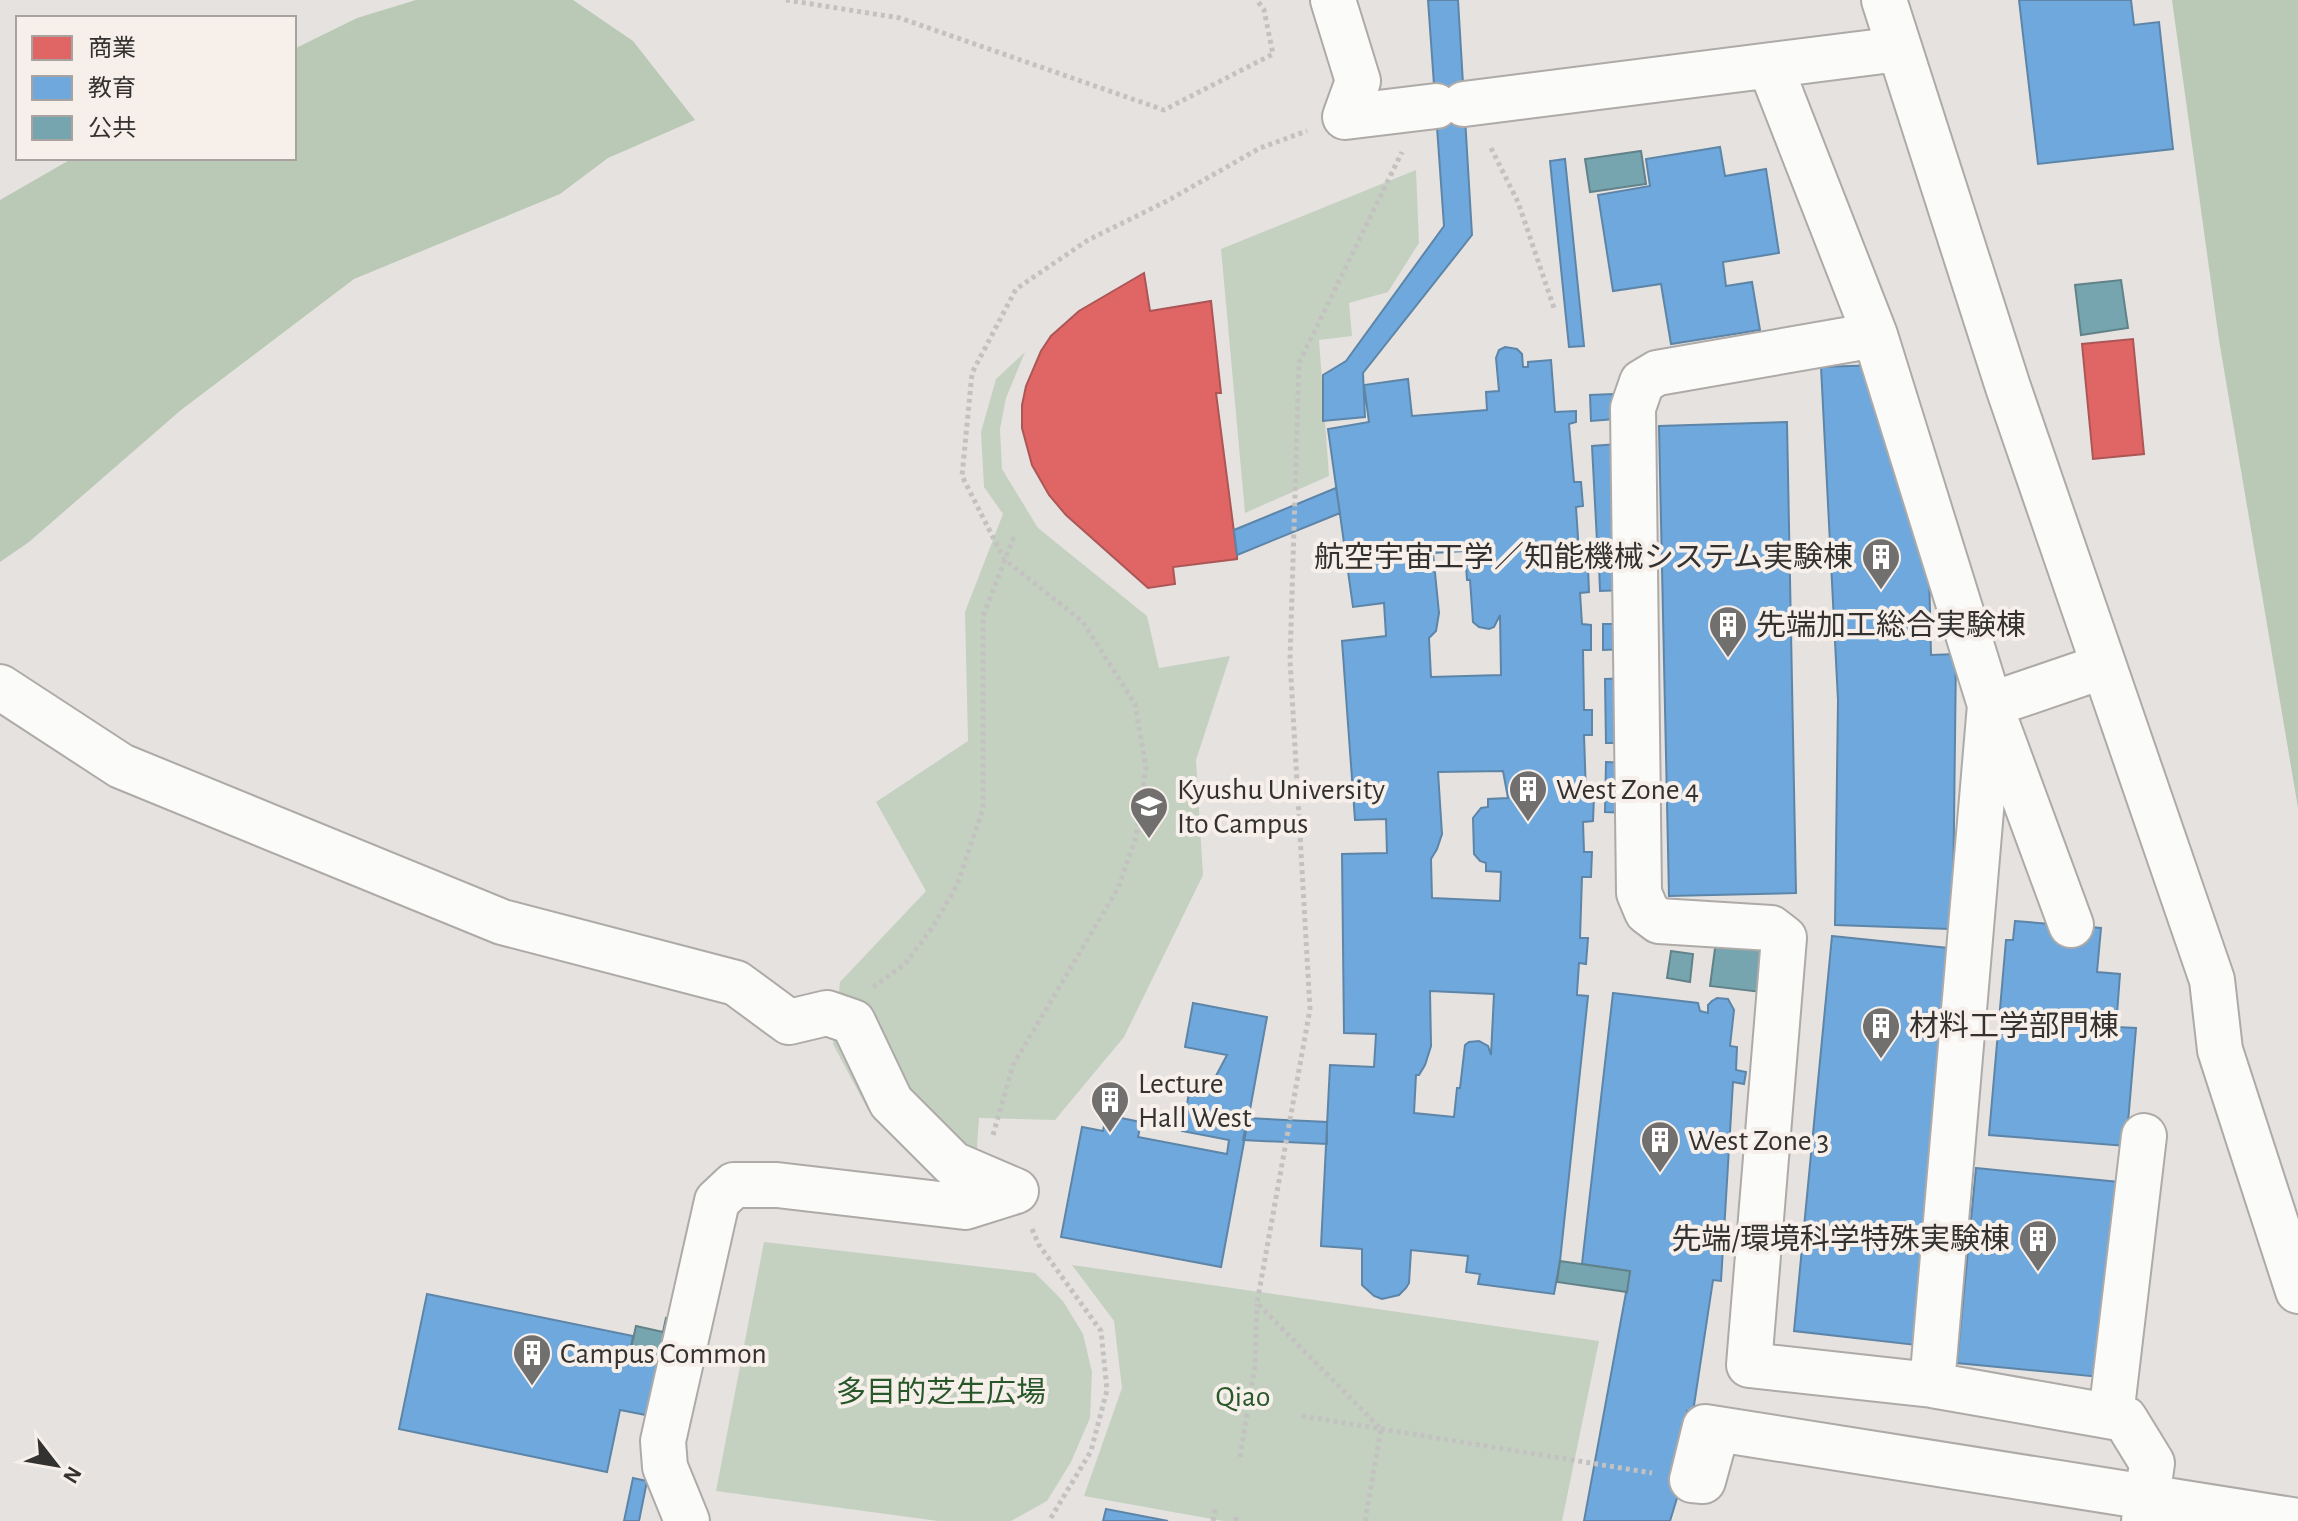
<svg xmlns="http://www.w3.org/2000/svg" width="2298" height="1521" font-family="'Alegreya Sans','Noto Sans JP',sans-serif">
<rect width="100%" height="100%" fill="#e6e2e0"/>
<path fill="#c4d1c1" d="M1416 170 1419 243 1388 292 1349 303 1352 336 1319 340 1329 476 1245 513 1221 249Z
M1025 352 1006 398 1000 429 1002 469 1038 528 1147 616 1159 668 1230 656 1196 760 1203 875 1124 1037 1055 1120 979 1118 974 1191 926 1157 868 1110 833 1044 840 982 926 891 876 802 968 741 965 612 1003 514 984 487 981 432 996 379Z
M764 1242 1035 1273 1063 1301 1083 1334 1092 1372 1090 1418 1071 1462 1047 1501 1011 1521H938L716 1491Z
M1072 1265 1599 1341 1562 1521H1223L1084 1496 1122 1388 1114 1321Z"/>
<path fill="#b9c9b6" d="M416 0H573L633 41 695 120 608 158 560 194 354 279 181 410 29 542 0 562V200L73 158H294V49L357 18Z
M2172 0H2298V808L2219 340Z"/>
<path fill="#e06666" stroke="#ac5656" stroke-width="2" d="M1144 273 1150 311 1211 301 1221 393H1216L1237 555V559L1173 567 1175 584 1148 588 1066 515 1049 495 1032 465 1022 428V405L1026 386 1041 351 1051 336 1079 311Z
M2133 339 2144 454 2093 459 2082 344Z"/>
<path fill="#6fa8dc" stroke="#5d85a8" stroke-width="2" fill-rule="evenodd" d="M1428 0H1458L1472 235 1363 373 1365 417 1323 421V375L1346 361 1444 226Z
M2019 0H2131L2134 25 2159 22 2173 149 2038 164Z
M1720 147 1725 176 1766 169 1779 253 1723 262 1726 286 1752 282 1760 330 1671 344 1661 284 1613 291 1598 195 1650 186 1646 159Z
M1565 159 1584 346 1569 347 1550 161Z
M1505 347 1517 349 1522 354 1523 367H1528V362L1551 360 1555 412 1576 411V422L1569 424 1574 482H1581L1583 506 1576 507 1580 568H1588L1589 592 1580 593 1582 624 1591 625V650H1583L1584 710H1592V735H1584L1586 795 1594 796 1593 821 1583 822 1584 852H1592L1591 877H1582L1580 938H1588L1586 964 1579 963 1577 993V995L1588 996 1560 1261 1554 1294 1478 1284 1480 1274 1466 1272 1468 1256 1411 1250 1409 1283 1406 1288 1399 1295 1382 1299 1374 1296 1362 1285V1249L1321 1246 1330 1065 1374 1067 1376 1034 1344 1033 1342 854 1387 853 1386 819 1355 820 1342 641 1386 636 1384 603 1353 607 1328 429 1369 422 1364 385 1408 379 1412 416 1487 410 1486 392 1499 391 1496 358 1499 350ZM1465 551 1467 580H1470L1473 622 1479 627 1489 629 1494 627 1500 615 1501 675 1431 677 1429 638 1436 631 1439 613 1433 553ZM1503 771 1508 798 1488 799V807L1481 808 1473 818 1474 854 1480 861 1486 863V871L1501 872 1500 901 1432 898 1431 859 1437 849 1442 834 1438 772ZM1430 991 1494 994 1491 1055 1488 1046 1479 1041 1469 1042 1465 1045 1460 1088H1457L1454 1117 1414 1113 1416 1075H1419L1425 1065 1431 1046Z
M1880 365 1928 527 1931 655 1956 654 1953 906 1950 929 1835 925 1838 700 1821 367Z
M1613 394 1615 419 1591 421 1590 395Z
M1787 422 1796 893 1669 896 1659 426Z
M1618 444 1623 540 1597 541 1592 446Z
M1336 488 1340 513 1237 555 1234 530Z
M1623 563 1625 590 1600 591 1599 565Z
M1603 624H1628V649L1603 650Z
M1630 678V743H1606L1605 679Z
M1606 762 1631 763 1629 813 1605 812Z
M2015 921 2101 928 2097 972 2120 974 2116 1027 2136 1028 2126 1146 1989 1135 2006 940H2013Z
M1832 936 1948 948 1916 1345 1794 1331Z
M1613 993 1698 1003 1700 1011 1708 1013V1005L1712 1001 1717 998 1728 999 1734 1010 1730 1046 1737 1047 1736 1070 1746 1072 1744 1084 1733 1082 1721 1281 1713 1280 1693 1412 1687 1411V1428L1681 1485 1670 1521H1584L1630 1271 1582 1264Z
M1193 1003 1267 1017 1221 1267 1061 1237 1082 1127 1103 1131 1106 1115 1141 1122 1138 1137 1227 1154 1229 1140 1182 1131 1190 1088 1208 1091 1227 1055 1185 1047Z
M1247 1118 1327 1122V1144L1243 1140Z
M1976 1168 2119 1182 2100 1377 1957 1363Z
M427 1294 633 1336 629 1358 661 1364 651 1416 620 1410 607 1472 399 1429Z
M633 1478 647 1481 639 1521H624Z
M1106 1509 1168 1521H1103Z"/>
<path fill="#76a5af" stroke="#628289" stroke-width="2" d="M1641 151 1646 184 1590 192 1585 159Z
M2121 280 2128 328 2081 335 2075 285Z
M1716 941 1767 948 1761 992 1710 986Z
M1671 951 1693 954 1690 982 1667 978Z
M1560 1261 1630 1271 1627 1292 1557 1282Z
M666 1318 677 1320 667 1365 629 1357 636 1326 663 1332Z"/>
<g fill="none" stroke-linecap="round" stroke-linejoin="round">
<g stroke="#adaaa8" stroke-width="48">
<path id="minor" d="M1333 0 1358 81 1345 117 1436 106
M1884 0 2008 387 2212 980 2220 1050 2298 1291
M1770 66 1875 335 1990 705 2071 925
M1464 104 1899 49
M1875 335 1657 373 1642 382 1633 408 1639 893 1647 912 1659 921 1771 928 1784 938 1749 1365 1932 1385 2125 1419 2152 1463 2144 1521
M0 687 121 766 502 922 736 983 789 1022 827 1013 853 1022 891 1102 953 1164 1016 1191
M1932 1385 1990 705 2104 666
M2111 1416 2144 1136
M1717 1430 1703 1481 1692 1480 1705 1427 2298 1521
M687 1521 665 1467 663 1441 717 1201 734 1185H777L965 1207 1016 1191"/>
</g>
<path stroke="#c4c2c1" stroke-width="5" stroke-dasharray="4 4" stroke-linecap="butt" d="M786 0 900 18 1164 110 1273 54 1264 10 1257 0
M1491 148 1518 202 1554 308
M873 987 905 964 932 928 957 885 983 809V616L1015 534
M993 1135 1013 1065 1118 888 1136 837 1146 767 1135 704 1083 622 1004 559 962 476 972 373 1016 289 1088 240 1167 201 1260 148 1307 131
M1032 1229 1039 1245 1101 1331 1107 1390 1091 1451 1049 1521
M1302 1416 1652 1473
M1240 1457 1255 1366 1257 1304
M1213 1521 1216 1506
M1236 1521 1237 1514
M1365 1521 1381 1429 1257 1303 1310 1009 1290 660 1299 363 1402 152"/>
<use href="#minor" stroke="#fbfbfa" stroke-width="44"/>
</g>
<defs>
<g id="building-pin" transform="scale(2)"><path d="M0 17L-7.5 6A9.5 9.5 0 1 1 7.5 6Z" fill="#72706e" stroke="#f6efea"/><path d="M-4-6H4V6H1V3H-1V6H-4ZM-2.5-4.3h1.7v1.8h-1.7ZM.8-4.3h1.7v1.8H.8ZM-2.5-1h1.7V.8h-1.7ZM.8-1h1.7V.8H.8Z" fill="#fff"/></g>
<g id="university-pin" transform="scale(2)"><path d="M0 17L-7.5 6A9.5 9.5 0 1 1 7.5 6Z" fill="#72706e" stroke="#f6efea"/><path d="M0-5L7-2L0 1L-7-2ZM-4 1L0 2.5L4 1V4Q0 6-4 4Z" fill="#fff"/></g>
</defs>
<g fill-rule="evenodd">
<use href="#building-pin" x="1881" y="557"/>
<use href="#building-pin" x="1728" y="625"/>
<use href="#building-pin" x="1528" y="789"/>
<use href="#university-pin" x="1149" y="806"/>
<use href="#building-pin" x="1881" y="1026"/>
<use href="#building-pin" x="1110" y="1100"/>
<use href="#building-pin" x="1660" y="1140"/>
<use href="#building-pin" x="2038" y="1239"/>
<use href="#building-pin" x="532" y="1353"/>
</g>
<g text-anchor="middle" stroke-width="8" stroke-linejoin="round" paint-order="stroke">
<g font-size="30" fill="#343230" stroke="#f6efea" text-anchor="start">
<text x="1853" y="567" text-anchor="end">航空宇宙工学／知能機械システム実験棟</text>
<text x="1756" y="635">先端加工総合実験棟</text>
<text x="1177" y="799">Kyushu University<tspan x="1177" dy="34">Ito Campus</tspan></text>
<text x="1556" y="799">West Zone 4</text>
<text x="1909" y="1036">材料工学部門棟</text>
<text x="1138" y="1093">Lecture<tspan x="1138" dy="34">Hall West</tspan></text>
<text x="1688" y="1150">West Zone 3</text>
<text x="2010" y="1249" text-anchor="end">先端/環境科学特殊実験棟</text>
<text x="560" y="1363">Campus Common</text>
</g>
<g font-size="30" fill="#28572a" stroke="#f6efea">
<text x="941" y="1402">多目的芝生広場</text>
<text x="1243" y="1406">Qiao</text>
</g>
</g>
<rect x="16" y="16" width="280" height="144" fill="#f6efea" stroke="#a8a3a0" stroke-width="2"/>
<rect x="32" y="36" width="40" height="24" fill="#e06666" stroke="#a8a3a0" stroke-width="2"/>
<text x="88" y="56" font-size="24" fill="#343230">商業</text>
<rect x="32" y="76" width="40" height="24" fill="#6fa8dc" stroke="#a8a3a0" stroke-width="2"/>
<text x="88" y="96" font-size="24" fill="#343230">教育</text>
<rect x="32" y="116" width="40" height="24" fill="#76a5af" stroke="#a8a3a0" stroke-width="2"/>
<text x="88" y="136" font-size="24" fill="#343230">公共</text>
<g transform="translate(56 1465) rotate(121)" stroke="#f6efea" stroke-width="6" paint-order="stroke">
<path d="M0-6L14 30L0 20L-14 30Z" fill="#343230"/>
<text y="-12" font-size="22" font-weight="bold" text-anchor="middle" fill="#343230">N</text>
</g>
</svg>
